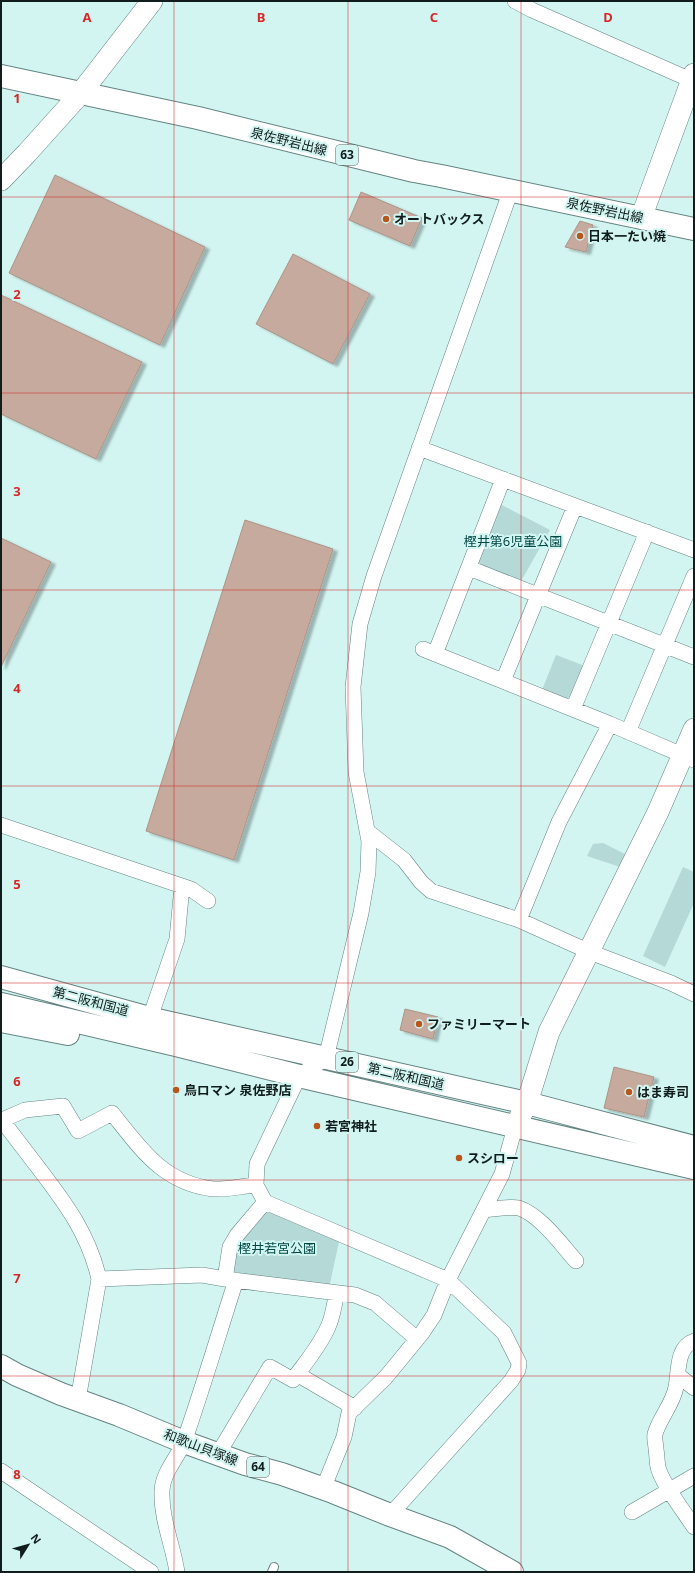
<svg xmlns="http://www.w3.org/2000/svg" width="695" height="1573" font-family="'Noto Sans','Noto Sans JP',sans-serif">
<defs>
<filter id="shadow"><feDropShadow dx="4.5" dy="2.5" stdDeviation="1" flood-color="#0004"/></filter>
</defs>
<rect width="100%" height="100%" fill="#d2f5f2"/>
<path fill="#b4d9d6" d="M498 503 550 530 520 583 474 566Z
M556 655 585 666 573 695 565 699 542 690Z
M603 843 625 854 620 867 587 856 593 844Z
M683 867 694 872V903L665 967 643 956Z
M267 1208 339 1242 329 1288 231 1275 235 1246Z"/>
<path fill="#c5aa9d" stroke="#ae9387" filter="url(#shadow)" d="M55 175 205 247 160 345 9 273Z
M361 192 422 218 410 246 349 220Z
M580 221 593 225 586 252 565 247Z
M293 254 370 294 333 364 256 324Z
M1 295 142 362 96 459 1 414Z
M245 520 333 549 234 860 146 831Z
M1 538 51 562 1 667Z
M405 1009 438 1017 433 1039 400 1030Z
M614 1067 654 1077 644 1117 604 1108Z"/>
<g fill="none" stroke-linecap="round" stroke-linejoin="round">
<g stroke="#648482" stroke-width="10">
<path id="lane" d="M272 1572 274 1567"/>
</g>
<g stroke="#648482" stroke-width="16">
<path id="street" d="M515 1 532 10 691 80
M419 448 694 550
M469 568 694 657
M423 649 610 724 694 760
M435 654 503 479
M503 681 575 506
M573 709 647 532
M628 732 694 576
M1 825 191 889 208 901
M367 831 404 860 421 882 431 891 519 920 590 952 671 983 694 994
M519 920 559 822 610 724
M151 1015 177 939 182 886
M1 1119C14 1136 27 1153 40 1170 66 1204 89 1235 99 1279L78 1400
M2 1120 25 1110 63 1106 78 1131 112 1113C141 1149 163 1183 213 1189 226 1190 242 1186 256 1185
M484 1210C494 1209 510 1206 519 1208 540 1215 561 1244 576 1261
M99 1279 202 1275 225 1279 355 1295 375 1303 417 1339
M225 1279 230 1247 237 1235 265 1202
M694 1341C676 1347 679 1373 676 1387 673 1404 660 1417 655 1434 654 1439 656 1444 656 1449 657 1455 657 1462 658 1467 661 1482 685 1513 694 1527
M297 1374 355 1408
M678 1375 694 1388
M218 1454 270 1367 293 1380C305 1363 320 1346 328 1327 333 1317 334 1304 337 1293
M1 1471 151 1572
M323 1489 344 1437 349 1413 386 1377 422 1333 434 1315 448 1280 502 1174 515 1127
M632 1512 694 1476
M390 1515 511 1381 518 1370 519 1363 504 1333 448 1280 265 1202 256 1185 257 1164 299 1076 326 1058 361 913 368 872 369 841 356 772 353 687 360 624 374 576 511 190
M177 1572C173 1545 161 1519 162 1492 162 1472 179 1457 185 1439 203 1387 219 1333 236 1280"/>
</g>
<g stroke="#648482" stroke-width="22">
<path id="secondary" d="M1 180 27 153 80 94 152 1
M641 218 694 74
M515 1127 527 1103 549 1032 658 812 694 729"/>
</g>
<g stroke="#648482" stroke-width="24">
<path id="primary" d="M1 76 198 118 414 171 441 176 694 229
M1 1366 17 1375 61 1394 119 1415 184 1442 245 1464 282 1474 333 1492 390 1515 450 1537 512 1572"/>
</g>
<g stroke="#648482" stroke-width="24">
<path id="highway" d="M1 977 157 1020 527 1103 694 1147
M1 1004 176 1045 299 1076 694 1168
M1 1021 68 1034"/>
</g>
<use href="#lane" stroke="#fff" stroke-width="8"/>
<use href="#street" stroke="#fff" stroke-width="15"/>
<use href="#secondary" stroke="#fff" stroke-width="21"/>
<use href="#primary" stroke="#fff" stroke-width="22"/>
<use href="#highway" stroke="#fff" stroke-width="22"/>
</g>
<path fill="none" stroke="#d62828" stroke-width="1" stroke-opacity="0.55" d="M174 1V1572M348 1V1572M521 1V1572M1 197H694M1 393H694M1 590H694M1 786H694M1 983H694M1 1180H694M1 1376H694"/>
<g fill="#b9561c" stroke="#d2f5f2" stroke-width="1.5">
<circle cx="386" cy="219" r="4"/>
<circle cx="580" cy="236" r="4"/>
<circle cx="419" cy="1024" r="4"/>
<circle cx="176" cy="1090" r="4"/>
<circle cx="629" cy="1092" r="4"/>
<circle cx="317" cy="1126" r="4"/>
<circle cx="459" cy="1158" r="4"/>
</g>
<g text-anchor="middle" stroke-width="4" stroke-linejoin="round" paint-order="stroke">
<g fill="#d2f5f2" stroke="#4a5e5c" stroke-width="1">
<rect x="336" y="145" width="22" height="20" rx="3"/>
<rect x="336" y="1052" width="22" height="20" rx="3"/>
<rect x="247" y="1457" width="22" height="20" rx="3"/>
</g>
<g font-size="12" font-weight="bold" fill="#101d1c">
<text x="347" y="159">63</text>
<text x="347" y="1066">26</text>
<text x="258" y="1471">64</text>
</g>
<g font-size="13" fill="#101d1c" stroke="#d2f5f2">
<text transform="translate(289 141) rotate(14)" y="5">泉佐野岩出線</text>
<text transform="translate(605 210) rotate(12)" y="5">泉佐野岩出線</text>
<text transform="translate(91 1001) rotate(15)" y="5">第二阪和国道</text>
<text transform="translate(406 1076) rotate(13)" y="5">第二阪和国道</text>
<text transform="translate(201 1447) rotate(21)" y="5">和歌山貝塚線</text>
</g>
<g font-size="13" font-weight="bold" fill="#101d1c" stroke="#d2f5f2" text-anchor="start">
<text x="394" y="224">オートバックス</text>
<text x="588" y="241">日本一たい焼</text>
<text x="427" y="1029">ファミリーマート</text>
<text x="184" y="1095">鳥ロマン 泉佐野店</text>
<text x="637" y="1097">はま寿司</text>
<text x="325" y="1131">若宮神社</text>
<text x="467" y="1163">スシロー</text>
</g>
<g font-size="13" fill="#004845" stroke="#d2f5f2">
<text x="513" y="546">樫井第6児童公園</text>
<text x="277" y="1253">樫井若宮公園</text>
</g>
</g>
<g font-size="13" text-anchor="middle" font-weight="bold" fill="#d62828" stroke="#d2f5f2" stroke-width="4" stroke-linejoin="round" paint-order="stroke">
<text x="87" y="22">A</text>
<text x="261" y="22">B</text>
<text x="434" y="22">C</text>
<text x="608" y="22">D</text>
<text x="17" y="103">1</text>
<text x="17" y="299">2</text>
<text x="17" y="496">3</text>
<text x="17" y="693">4</text>
<text x="17" y="889">5</text>
<text x="17" y="1086">6</text>
<text x="17" y="1283">7</text>
<text x="17" y="1479">8</text>
</g>
<rect width="695" height="1573" fill="none" stroke="#101d1c" stroke-width="4"/>
<g transform="translate(28 1545) rotate(53)" stroke="#d2f5f2" stroke-width="3" paint-order="stroke">
<path d="M0-3L7 15L0 10L-7 15Z" fill="#101d1c"/>
<text y="-6" font-size="11" font-weight="bold" text-anchor="middle" fill="#101d1c">N</text>
</g>
</svg>
